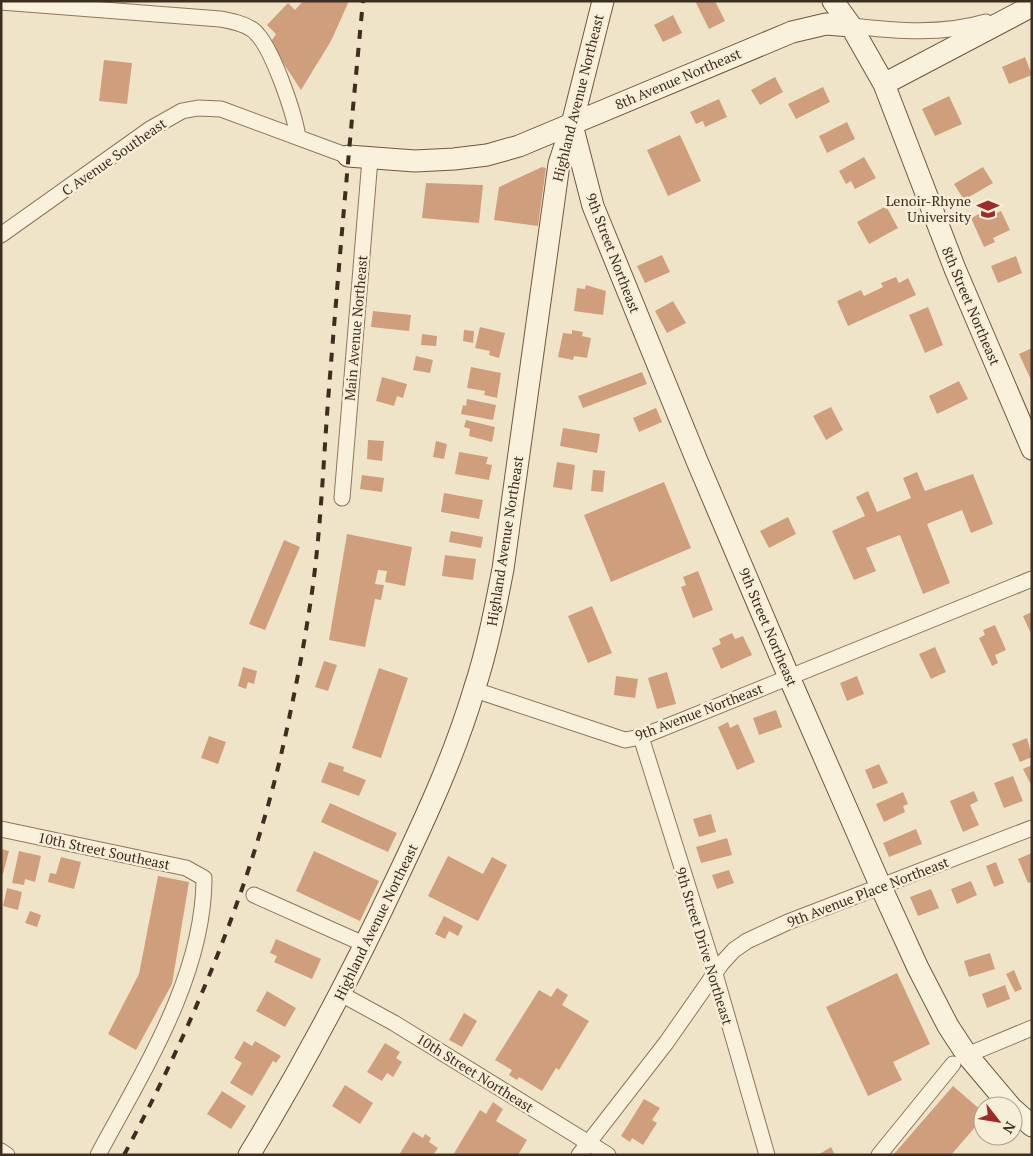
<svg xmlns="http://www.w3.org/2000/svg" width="1033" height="1156" font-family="'PT Serif',serif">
<rect width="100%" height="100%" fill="#f0e4c8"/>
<path fill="#cf9f7d" d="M303 1H349L331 41 301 90 270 43 276 34 267 25 288 3 295 10Z
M695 1H715L725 21 709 29Z
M673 15 682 33 663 42 654 25Z
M1025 57 1032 75 1009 84 1002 67Z
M104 60 132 63 127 104 99 101Z
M775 77 783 92 760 105 751 90Z
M823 87 830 102 796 119 788 104Z
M949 96 962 124 935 136 922 109Z
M719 99 727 117 705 127 703 121 696 124 690 112Z
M847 122 855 139 827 153 819 136Z
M680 135 701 181 668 196 647 150Z
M864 157 876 178 855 189 851 181 846 184 839 171Z
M542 167 546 168 538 226 494 220 499 187Z
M983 167 993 183 964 200 954 184Z
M426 183 483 185 479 223 422 218Z
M886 206 898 228 869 244 857 222Z
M1001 211 1010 230 993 238 995 242 984 247 971 218 983 212 986 218Z
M662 255 670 272 645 283 637 266Z
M1016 256 1022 273 998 283 991 266Z
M896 277 899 283 908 278 916 295 848 326 837 301 861 290 864 296 883 287 881 283Z
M586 285 606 291 603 315 574 311 577 288 585 289Z
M673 301 686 323 667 333 655 311Z
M928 307 943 345 925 353 909 315Z
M373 311 411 315 409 331 371 327Z
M480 327 505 333 499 358 489 355 490 351 475 348Z
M464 330 474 331 473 343 463 341Z
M572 330 583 332 582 336 591 338 587 358 574 356 573 360 558 357 563 333 572 334Z
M422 334 437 336 436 346 421 345Z
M1032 348V382L1019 354Z
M416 356 433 360 430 373 413 370Z
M471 367 501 373 497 398 484 395 485 391 467 388Z
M642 372 647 384 583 408 578 396Z
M382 377 407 384 403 398 397 396 394 406 376 401Z
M959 381 968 399 937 414 929 396Z
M467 399 496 405 493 420 461 414 463 405 466 406Z
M831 407 843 430 826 440 813 416Z
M656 408 662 422 639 432 633 418Z
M466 420 495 427 492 442 469 436 470 429 464 427Z
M563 428 600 434 597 453 560 446Z
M368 440 384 441 382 461 367 459Z
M436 441 447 444 444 459 433 457Z
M459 452 488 457 486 464 492 465 489 480 455 474Z
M557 462 575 465 572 490 553 487Z
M593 470 605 471 603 492 591 491Z
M917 472 925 491 973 474 993 524 971 533 962 510 927 524 950 583 923 594 900 535 866 548 876 571 854 580 832 531 865 516 856 497 868 491 877 512 911 498 903 478Z
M362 475 384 478 382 492 360 489Z
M664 482 691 548 611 582 584 515Z
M444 493 483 500 479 519 441 512Z
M788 517 796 534 769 548 760 531Z
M451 531 483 537 481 548 449 542Z
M347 534 412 547 405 586 385 582 387 571 378 570 375 584 384 585 381 600 375 599 365 647 329 640Z
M284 540 300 547 265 630 249 624Z
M445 555 476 559 473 580 442 576Z
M698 571 713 610 693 618 681 587 686 585 683 577Z
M592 606 612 653 588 663 568 616Z
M1032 612V636L1023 616Z
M995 625 1006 650 995 655 998 663 992 666 979 638 985 635 983 630Z
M732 633 735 639 743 636 752 655 721 669 712 648 721 644 719 639Z
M935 647 946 672 931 679 919 654Z
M324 661 337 665 328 691 315 687Z
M243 667 257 671 254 684 248 682 246 689 238 686Z
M379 668 408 678 381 758 352 748Z
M667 672 676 704 657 709 648 678Z
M616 676 638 679 635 698 614 695Z
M857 676 864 694 847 701 840 683Z
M776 710 782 727 759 735 753 718Z
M728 722 730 728 738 724 755 762 737 770 718 727Z
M209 736 226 742 218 764 201 758Z
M1027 738 1032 757 1020 762 1012 744Z
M329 762 344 767 343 771 366 780 359 796 321 782Z
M879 764 888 783 873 789 865 770Z
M1032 765V787L1023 769Z
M1013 776 1023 801 1004 808 994 783Z
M974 791 978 801 970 805 979 825 963 832 950 801Z
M903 792 908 804 903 806 905 812 884 822 876 804Z
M330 803 397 833 388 852 321 822Z
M711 814 716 832 699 837 693 819Z
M916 829 922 844 889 857 883 843Z
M727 838 732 855 701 863 696 847Z
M1 849 9 851 3 874H1Z
M19 851 41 856 35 882 25 879 24 885 12 883Z
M314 851 379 881 360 921 296 891Z
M1032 853V882L1028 883 1018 859Z
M448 856 483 874 492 857 507 865 478 921 428 896Z
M61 857 81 862 74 889 48 882 50 873 56 874Z
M996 862 1004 883 994 887 986 866Z
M729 870 734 883 717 889 712 875Z
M158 876 189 882 172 984 136 1050 108 1034 139 974Z
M971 881 977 895 957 904 951 889Z
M7 888 22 892 18 910 3 906Z
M931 889 939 908 918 916 910 897Z
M30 911 41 915 37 927 25 923Z
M444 916 463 926 458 936 449 931 445 939 435 934Z
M276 939 321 959 312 979 274 962 277 956 270 953Z
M990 953 995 969 969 977 964 961Z
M1014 970 1022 989 1015 992 1006 974Z
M897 973 930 1044 893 1062 902 1080 868 1096 826 1007Z
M1005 985 1010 999 987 1008 982 994Z
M557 988 568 995 562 1005 589 1021 559 1070 556 1068 542 1091 519 1077 517 1080 509 1075 512 1070 495 1060 539 990 551 997Z
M267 991 296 1008 285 1027 256 1011Z
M464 1013 477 1021 462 1047 449 1040Z
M244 1041 252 1046 255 1041 281 1056 276 1063 273 1061 252 1096 230 1083 242 1063 234 1058Z
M385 1043 400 1052 396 1058 402 1062 393 1077 387 1073 382 1081 367 1072Z
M345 1085 373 1103 360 1124 332 1106Z
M953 1086 983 1112V1118L951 1155H893Z
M222 1091 246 1106 231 1129 207 1114Z
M644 1099 660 1108 652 1120 657 1123 643 1145 632 1138 630 1142 621 1136Z
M493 1102 503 1109 496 1121 527 1140 518 1155H453L480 1110 486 1114Z
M413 1132 423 1138 425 1134 431 1138 429 1142 438 1148 433 1155H399Z
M831 1147 835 1155H818Z"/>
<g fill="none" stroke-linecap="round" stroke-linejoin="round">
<g stroke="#8d765c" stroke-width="17">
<path id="street" d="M1 2 220 19C231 21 243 23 253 30 272 45 294 113 298 137
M851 26C895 31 943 35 986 22
M1 235 150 129 182 111 198 108 221 109 348 156
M342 498 370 159
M475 690 625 740 641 737 1032 579
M641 737 711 960 767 1155
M1 829 186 868 204 878C204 976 143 1071 98 1155
M254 895 366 945
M341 994 394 1023 608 1155
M967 1055 1032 1028
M1 1151 7 1155
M579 1155 666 1043 722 963 734 950 747 941 788 922 1032 828
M879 1155 953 1064"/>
</g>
<g stroke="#6f573f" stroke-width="23">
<path id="secondary" d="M833 1 851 26 884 84 955 269 1032 449
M884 84 1032 6
M572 125 593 206 697 461 789 677 881 887 918 968 948 1026 967 1055 1010 1106
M348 156 415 161 454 159 487 155 519 146 792 32 826 24 851 26
M1013 1109 1032 1126
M249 1155C303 1066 351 976 395 882 425 819 454 757 474 690 487 651 495 610 503 569L559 164 572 124 603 1"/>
</g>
<use href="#street" stroke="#faf1dc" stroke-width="15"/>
<use href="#secondary" stroke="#faf1dc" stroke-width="21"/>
<path stroke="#3d2e20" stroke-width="4" stroke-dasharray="9 9" stroke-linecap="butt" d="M124 1155C198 1017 259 868 290 714 299 672 307 628 313 585 322 516 324 446 330 376 340 251 351 126 363 1"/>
</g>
<defs>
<g id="university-bare" transform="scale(1.725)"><path d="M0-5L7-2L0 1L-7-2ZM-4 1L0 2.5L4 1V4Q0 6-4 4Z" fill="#9e2a2b" stroke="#f7eed8" stroke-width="2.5" paint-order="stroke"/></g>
</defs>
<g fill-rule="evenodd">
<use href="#university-bare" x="988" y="209"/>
</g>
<g text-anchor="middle" stroke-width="5" stroke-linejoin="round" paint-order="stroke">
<g font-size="14" fill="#3d2e20" stroke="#f7eed8">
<text transform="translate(678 79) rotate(-23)" y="5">8th Avenue Northeast</text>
<text transform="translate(578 98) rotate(-76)" y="5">Highland Avenue Northeast</text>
<text transform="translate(114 157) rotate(-35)" y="5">C Avenue Southeast</text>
<text transform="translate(613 253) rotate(69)" y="5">9th Street Northeast</text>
<text transform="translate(971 306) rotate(67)" y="5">8th Street Northeast</text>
<text transform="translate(356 328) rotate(-85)" y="5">Main Avenue Northeast</text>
<text transform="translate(505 541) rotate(-81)" y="5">Highland Avenue Northeast</text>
<text transform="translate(768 627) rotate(67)" y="5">9th Street Northeast</text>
<text transform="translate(699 712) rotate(-21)" y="5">9th Avenue Northeast</text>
<text transform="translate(104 851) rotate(12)" y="5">10th Street Southeast</text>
<text transform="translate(868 892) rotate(-21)" y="5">9th Avenue Place Northeast</text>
<text transform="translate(376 922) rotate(-64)" y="5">Highland Avenue Northeast</text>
<text transform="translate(704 946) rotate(73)" y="5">9th Street Drive Northeast</text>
<text transform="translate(475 1073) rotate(32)" y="5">10th Street Northeast</text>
</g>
<g font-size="14" fill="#3d2e20" stroke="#f7eed8" text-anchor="end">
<text x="971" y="206">Lenoir-Rhyne<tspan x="971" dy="16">University</tspan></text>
</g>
</g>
<rect width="1033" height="1156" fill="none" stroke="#3d2e20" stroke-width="5"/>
<g transform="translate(998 1121) rotate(121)"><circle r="24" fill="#f7eed8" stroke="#ada18e"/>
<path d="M0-4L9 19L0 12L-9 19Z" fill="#9e2a2b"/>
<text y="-8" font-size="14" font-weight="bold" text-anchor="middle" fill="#3d2e20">N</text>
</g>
</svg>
